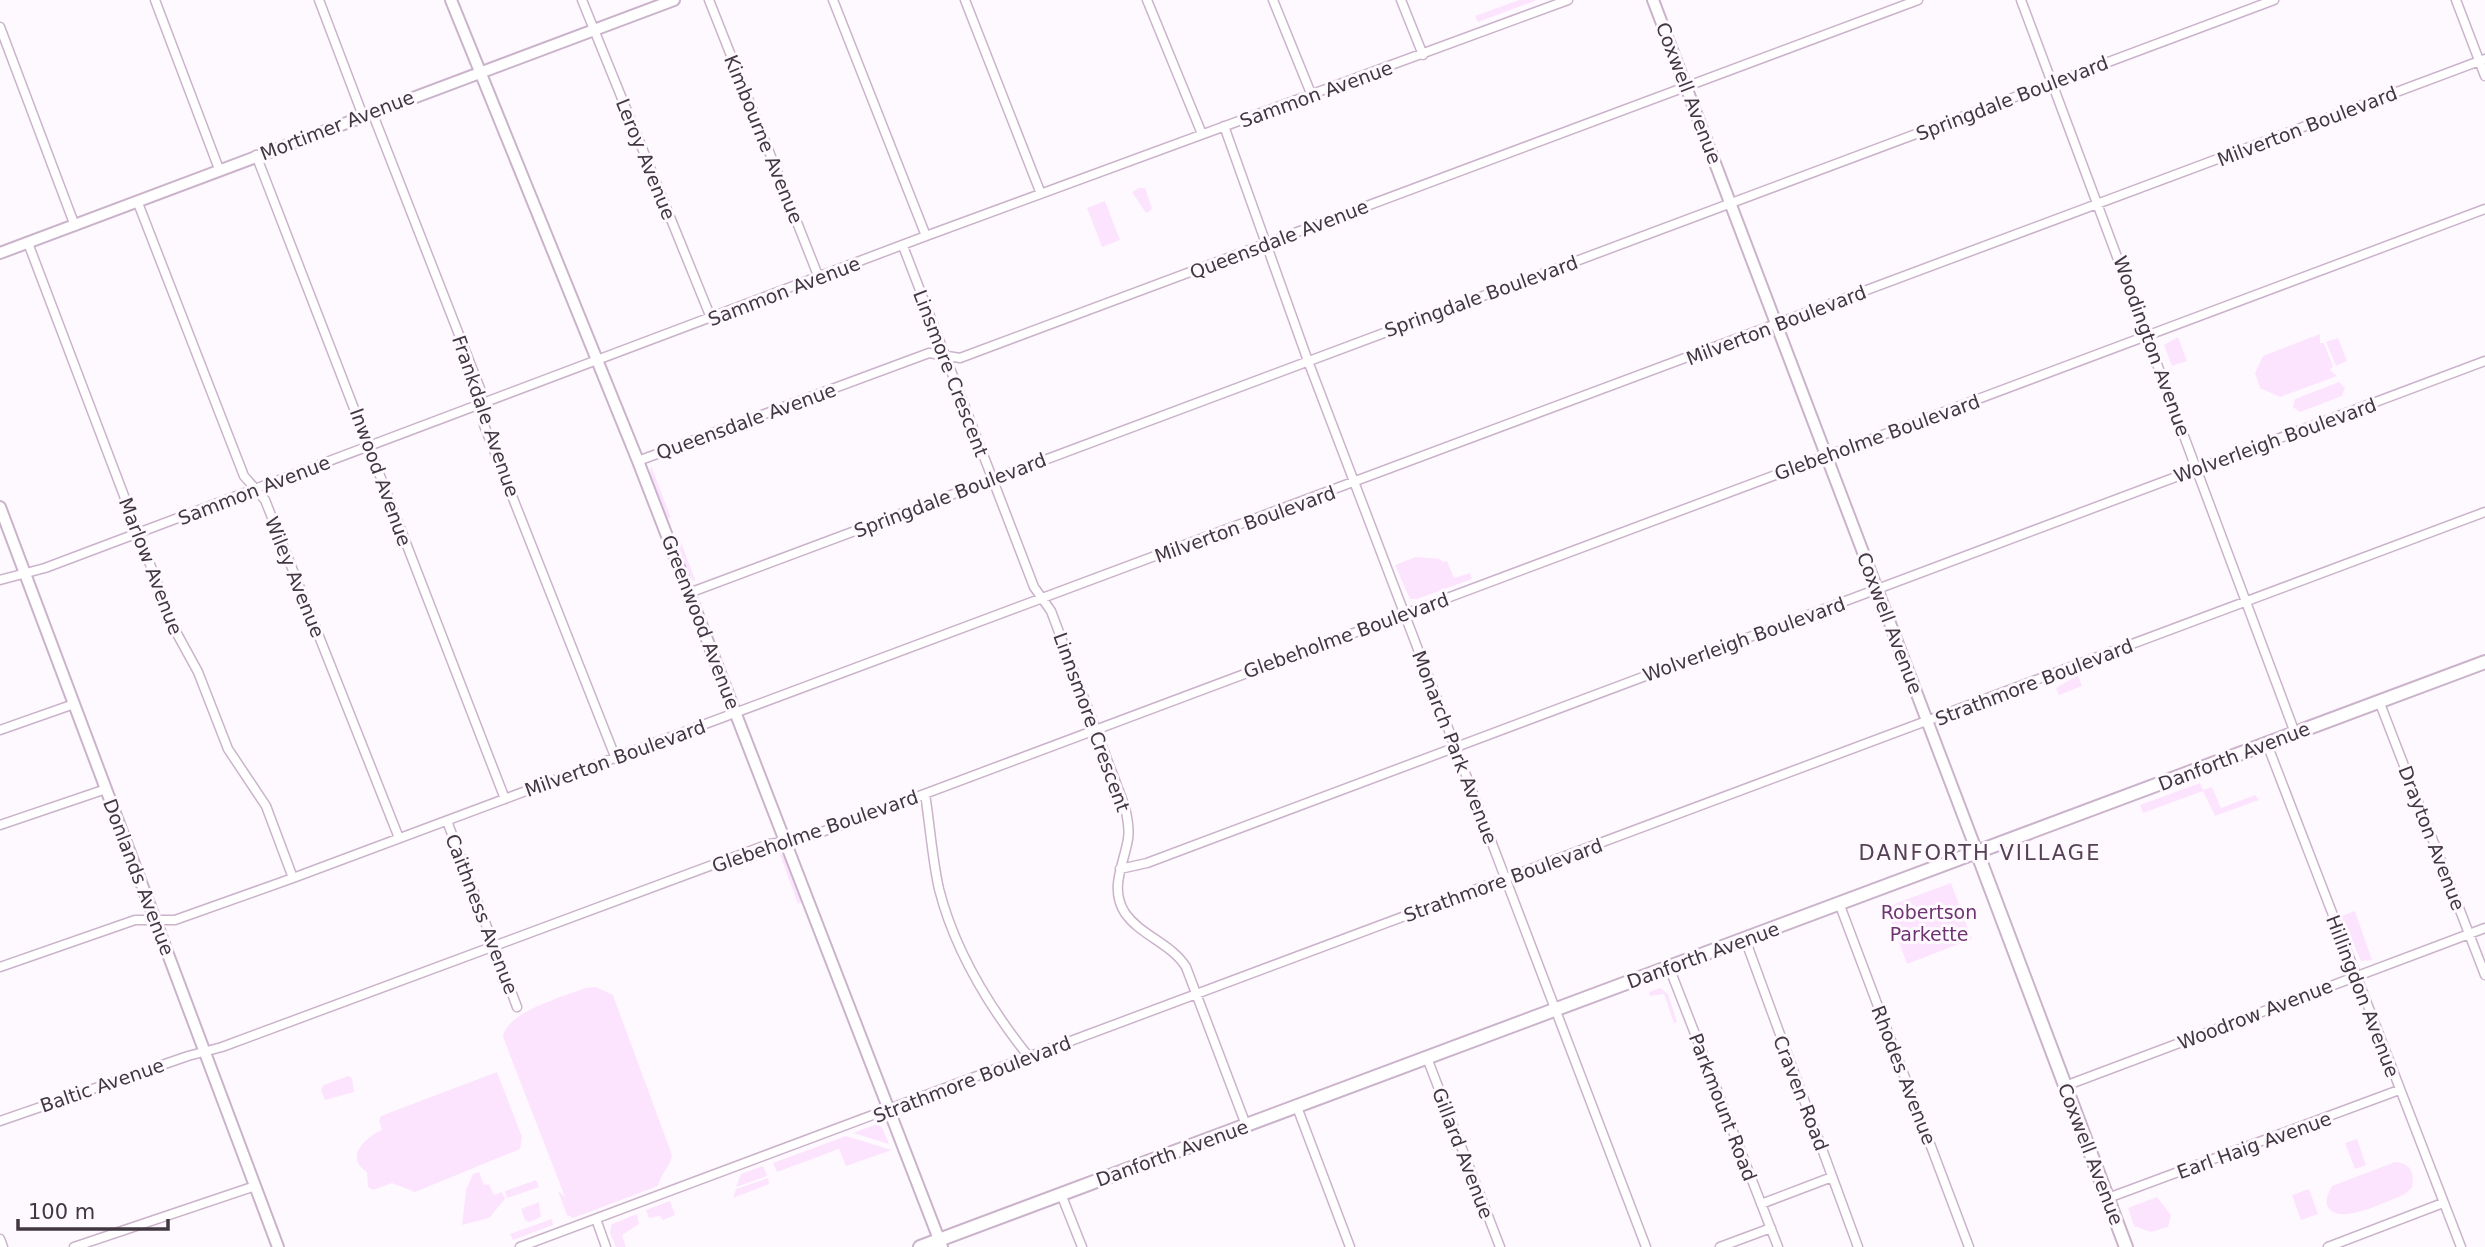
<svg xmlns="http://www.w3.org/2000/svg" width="2485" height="1247" font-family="'DejaVu Sans',sans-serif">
<rect width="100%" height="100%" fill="#fef9fe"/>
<path fill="#fde4fe" d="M1519 0H1537L1478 22 1475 16Z
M1139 188H1145L1152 208 1149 212 1146 213 1132 192Z
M1105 201 1120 240 1102 247 1087 208Z
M2320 334V343H2324L2333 366 2330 370 2337 376 2280 397 2260 388 2255 373 2263 356Z
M2178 337 2187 361 2172 366 2164 345Z
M2338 338 2347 361 2336 366 2326 342Z
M2339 382 2345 388 2342 396 2300 412 2293 407 2295 399Z
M651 466 671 518H667L650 473Z
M679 537 695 579V582L690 577 675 538Z
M1416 557 1440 559 1442 562 1447 561 1454 578 1470 573 1472 579 1417 599H1410L1395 565Z
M2078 675 2082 686 2059 695 2056 688Z
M2200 783 2203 790 2212 787 2221 808 2255 795 2259 800 2215 816 2203 791 2143 813 2140 805Z
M779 852 785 858 802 902 798 904Z
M1951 883 1972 939 1907 964 1886 907Z
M2355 911 2372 960 2361 961 2341 916Z
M596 987 613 995 672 1155C670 1167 661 1174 658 1186L573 1218 567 1215 558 1191 565 1197 503 1037C506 1012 563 997 585 988Z
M1660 988 1668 994 1677 1022 1674 1023 1664 994 1650 996 1649 992Z
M497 1072 522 1137 520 1149 415 1192 392 1183 373 1190 368 1187 367 1172C344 1158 365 1137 382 1130L379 1120 381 1116Z
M348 1076 352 1078 354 1092 325 1100 321 1090 324 1085Z
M877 1124 882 1127 889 1144 853 1133Z
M846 1136 892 1150 846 1166 839 1149 777 1172 773 1163Z
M2357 1139 2366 1165 2355 1169 2345 1143Z
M2395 1162C2411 1163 2415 1173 2412 1188L2405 1194C2390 1200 2338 1227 2328 1207 2324 1199 2329 1193 2332 1186Z
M763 1166 767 1176 736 1187 741 1174Z
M479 1172 484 1185 489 1184 494 1195 502 1192 505 1199 489 1218 462 1225 466 1190 473 1174Z
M768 1178 769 1184 733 1198 736 1189Z
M536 1180 539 1187 507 1198 505 1191Z
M2309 1189 2318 1214 2301 1220 2292 1195Z
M2157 1197 2171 1215 2168 1227 2151 1232 2134 1226 2128 1208Z
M670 1201 675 1215 663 1220 660 1216 649 1218 646 1210Z
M539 1202 541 1217 529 1222 525 1220 521 1209Z
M637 1214 639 1224 622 1235 626 1247H616L610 1232 612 1224Z
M552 1219 553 1225 513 1240 510 1234Z"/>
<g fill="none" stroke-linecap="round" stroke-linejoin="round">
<g stroke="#cab3cb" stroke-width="11">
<path id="street" d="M155 0 219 169
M319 0 363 116
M582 0 711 318
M709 0 819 278
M833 0 926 236
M965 0 1041 194
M1147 0 1202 134
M1273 0 1312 96
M1401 0 1423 55
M2021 0 2295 733
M2456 0 2485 76
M0 27 75 226
M372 112 481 391 484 425 616 759
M1224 126 1308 361 1646 1247
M256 155 505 799
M138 203 244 476 265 500 399 838
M28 243 175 630 198 672 228 749 266 806 293 878
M903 246 1034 587 1051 611 1125 807C1127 817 1130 828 1128 839 1124 864 1109 888 1125 913 1141 936 1171 943 1186 967L1246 1125
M638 461 929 353 960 358 1918 0
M0 580 45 568 138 533 926 236 1568 0
M689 593 2274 0
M2379 701 2485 975
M0 730 74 704
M2267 744 2461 1247
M925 794C930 825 932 858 939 889 955 952 989 1007 1029 1057
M447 821 517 1007
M0 825 106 789
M1120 869 1147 863 2485 361
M1839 903 1969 1247
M1745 939 1858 1247
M0 967 135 920H175L293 878 2485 59
M1669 967 1778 1247
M1427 1058 1500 1247
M2065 1086 2485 928
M1297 1107 1350 1247
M0 1121 188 1056 222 1047 769 844 799 840 847 823 2485 209
M1061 1194 1082 1247
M2108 1198 2399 1090
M1761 1204 1832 1177
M596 1219 606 1247
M0 1239 3 1247
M74 1247 255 1186
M520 1247 2485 512
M1720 1247 1771 1228
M2328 1247 2443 1203"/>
</g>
<g stroke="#cab3cb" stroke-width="14">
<path id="secondary" d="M451 0 638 461 942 1247
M1653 0 1977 852
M0 253 674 0
M0 507 278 1247"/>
</g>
<g stroke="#cab3cb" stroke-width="16">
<path id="primary" d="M1977 852 2126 1247
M920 1247 2485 662"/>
</g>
<use href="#street" stroke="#fff" stroke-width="8"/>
<use href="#secondary" stroke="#fff" stroke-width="10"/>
<use href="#primary" stroke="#fff" stroke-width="12"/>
</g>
<g text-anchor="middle" stroke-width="6" stroke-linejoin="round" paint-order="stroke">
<g font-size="19" fill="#413741" stroke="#fef9fe">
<text transform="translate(1689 93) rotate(69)" y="7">Coxwell Avenue</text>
<text transform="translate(1316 94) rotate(-20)" y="7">Sammon Avenue</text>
<text transform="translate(2012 98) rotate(-21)" y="7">Springdale Boulevard</text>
<text transform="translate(337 125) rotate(-21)" y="7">Mortimer Avenue</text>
<text transform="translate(2307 126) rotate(-21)" y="7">Milverton Boulevard</text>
<text transform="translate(764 139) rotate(68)" y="7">Kimbourne Avenue</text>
<text transform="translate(646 159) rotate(68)" y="7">Leroy Avenue</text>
<text transform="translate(1279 239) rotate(-21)" y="7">Queensdale Avenue</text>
<text transform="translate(784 291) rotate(-21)" y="7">Sammon Avenue</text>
<text transform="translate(1481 296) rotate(-20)" y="7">Springdale Boulevard</text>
<text transform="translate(1776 325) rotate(-21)" y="7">Milverton Boulevard</text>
<text transform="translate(2152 346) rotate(70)" y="7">Woodington Avenue</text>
<text transform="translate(951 373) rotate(69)" y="7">Linsmore Crescent</text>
<text transform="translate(486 416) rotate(71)" y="7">Frankdale Avenue</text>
<text transform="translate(746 421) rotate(-20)" y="7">Queensdale Avenue</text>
<text transform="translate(1877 437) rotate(-20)" y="7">Glebeholme Boulevard</text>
<text transform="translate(2275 440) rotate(-20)" y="7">Wolverleigh Boulevard</text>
<text transform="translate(381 477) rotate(70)" y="7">Inwood Avenue</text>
<text transform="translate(254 490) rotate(-21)" y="7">Sammon Avenue</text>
<text transform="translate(950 495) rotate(-21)" y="7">Springdale Boulevard</text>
<text transform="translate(1245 524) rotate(-20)" y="7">Milverton Boulevard</text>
<text transform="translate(151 566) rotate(69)" y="7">Marlow Avenue</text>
<text transform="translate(295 577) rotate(68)" y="7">Wiley Avenue</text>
<text transform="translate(701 622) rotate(69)" y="7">Greenwood Avenue</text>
<text transform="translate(1890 623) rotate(69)" y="7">Coxwell Avenue</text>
<text transform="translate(1346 635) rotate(-20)" y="7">Glebeholme Boulevard</text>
<text transform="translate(1744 639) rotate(-20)" y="7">Wolverleigh Boulevard</text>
<text transform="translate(2034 682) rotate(-21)" y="7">Strathmore Boulevard</text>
<text transform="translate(1092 722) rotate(70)" y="7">Linnsmore Crescent</text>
<text transform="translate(1455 747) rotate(69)" y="7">Monarch Park Avenue</text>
<text transform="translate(2234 756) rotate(-21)" y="7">Danforth Avenue</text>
<text transform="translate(615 758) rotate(-20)" y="7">Milverton Boulevard</text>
<text transform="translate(815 831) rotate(-19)" y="7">Glebeholme Boulevard</text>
<text transform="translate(2432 838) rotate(69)" y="7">Drayton Avenue</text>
<text transform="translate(139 877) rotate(69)" y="7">Donlands Avenue</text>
<text transform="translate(1503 880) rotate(-20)" y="7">Strathmore Boulevard</text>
<text transform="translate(482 914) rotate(69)" y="7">Caithness Avenue</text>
<text transform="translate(1703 955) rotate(-20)" y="7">Danforth Avenue</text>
<text transform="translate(2363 996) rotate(69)" y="7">Hillingdon Avenue</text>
<text transform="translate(2255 1014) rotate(-21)" y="7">Woodrow Avenue</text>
<text transform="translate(1904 1075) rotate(69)" y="7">Rhodes Avenue</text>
<text transform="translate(972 1079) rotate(-21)" y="7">Strathmore Boulevard</text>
<text transform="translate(102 1085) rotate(-19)" y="7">Baltic Avenue</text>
<text transform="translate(1801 1093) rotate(69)" y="7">Craven Road</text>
<text transform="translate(1723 1107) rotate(69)" y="7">Parkmount Road</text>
<text transform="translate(2254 1145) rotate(-20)" y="7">Earl Haig Avenue</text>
<text transform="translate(1172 1153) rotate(-20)" y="7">Danforth Avenue</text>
<text transform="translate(1463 1153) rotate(69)" y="7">Gillard Avenue</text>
<text transform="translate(2091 1154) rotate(69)" y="7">Coxwell Avenue</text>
</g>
<g font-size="19" fill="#6e3471" stroke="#fef9fe">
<text x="1929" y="919">Robertson<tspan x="1929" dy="22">Parkette</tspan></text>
</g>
<g font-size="21" letter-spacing="2" fill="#554155" stroke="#fef9fe">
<text x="1980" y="860">DANFORTH VILLAGE</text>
</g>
</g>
<path d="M18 1219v10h150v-10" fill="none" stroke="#413741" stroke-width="3.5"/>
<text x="28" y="1219" font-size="21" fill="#413741" stroke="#fef9fe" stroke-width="5" paint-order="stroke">100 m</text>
</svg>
